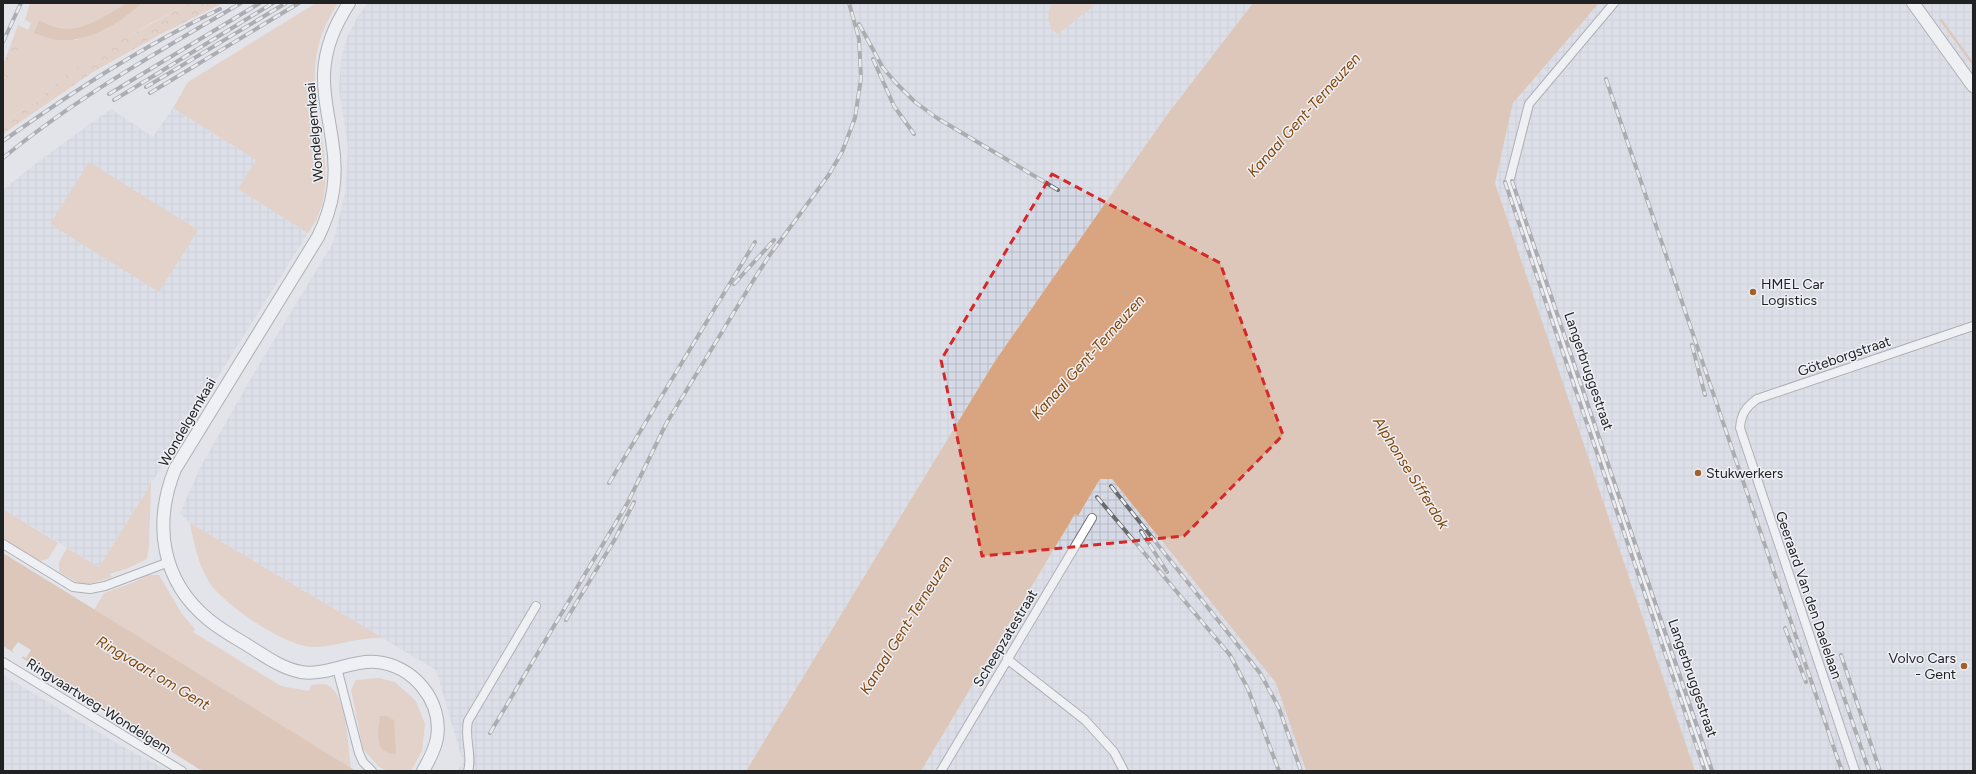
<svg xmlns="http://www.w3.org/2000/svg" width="1976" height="774" font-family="Figtree,sans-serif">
<defs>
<pattern id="industrial-grid" width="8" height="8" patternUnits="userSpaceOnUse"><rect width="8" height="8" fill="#d6dae6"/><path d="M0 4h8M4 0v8" fill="none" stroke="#b7bbc5"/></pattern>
<pattern id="forest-crowns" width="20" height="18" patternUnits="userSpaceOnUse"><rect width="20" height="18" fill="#e2bda4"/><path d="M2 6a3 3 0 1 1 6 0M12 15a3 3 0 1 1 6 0" fill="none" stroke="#c2a28d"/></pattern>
</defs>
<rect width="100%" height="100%" fill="#e2e4e9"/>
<path fill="url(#industrial-grid)" d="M368 3H1253L1166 116 995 361 746 771H458L463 762 436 670 190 523 180 513 201 466 257 368 333 243 345 193 348 147 339 90 341 60 347 37 358 16Z
M1599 3H1973V771H1695L1495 183 1513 103Z
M173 108 256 160 238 189 308 233 99 567 3 509V190L39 161 111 109 153 137Z
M1100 479H1112L1277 684 1306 771H921L1075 514 1079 515Z
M3 675 118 744 169 771H3Z"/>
<path fill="#e2bda4" d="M30 3H126C109 15 82 32 60 28 53 27 46 24 39 21L75 40C100 33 123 21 142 3H189L146 26 63 77 34 103 3 122V92L18 48 11 44 18 25 28 30 31 23 25 20Z
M316 3H338C325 23 316 45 315 69 311 123 345 184 308 233L238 189 256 160 173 108 188 82Z
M1052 3H1097L1058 34C1047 29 1046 13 1052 3Z
M89 162 198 230 159 292 50 224Z
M151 484 149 546 147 559 126 569 109 574 112 577 83 586 59 572V562L67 548 99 567Z
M3 509 58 543 48 559 39 561 3 539Z
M190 523 383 638C358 637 338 646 314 647 287 648 228 607 212 586 199 568 194 544 190 523Z
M148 575H159L182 614 195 629 193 632 281 686 309 691 311 685C316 685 325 683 329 686 347 696 348 748 351 768L94 610 104 593 132 583Z
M379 678 395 682 416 701 425 724 422 751 411 771H388L379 767 363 749 351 690 356 680Z"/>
<path fill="url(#forest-crowns)" d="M189 3H223L161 34 93 72 3 134V122L34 103 63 77 104 50Z
M11 44 19 48 3 92V65Z"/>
<path fill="#d8a580" d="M126 3H142C122 22 89 42 61 40 51 40 43 36 34 33L39 21C46 23 52 27 60 28 82 32 108 15 126 3Z
M1253 3H1599L1513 103 1495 183 1695 771H1306L1276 683 1112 479H1100L1078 516 1075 514 921 771H746L995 361 1166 116Z
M3 553 356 771H206L199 769 3 646Z
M380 716H386L394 720 396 754C373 753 378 733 380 716Z"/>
<path fill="#e2e4e9" d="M18 642 31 650 26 658 23 656 21 659 12 654 14 652 12 650Z"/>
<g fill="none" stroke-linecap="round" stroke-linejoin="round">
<path stroke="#d8a580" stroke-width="2.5" d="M1941 20 1973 64"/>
<g stroke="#707276" stroke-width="10">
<path id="minor" d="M1614 3 1529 104 1509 182 1709 771
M3 544 73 587 90 589 105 586 169 562
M1007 659 1085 720 1114 752 1124 771
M3 662 182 771
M337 668 359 753 363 762 372 771
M468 771C473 756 464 739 468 721L536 606
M941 771 1092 518
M1855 771 1740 428C1741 414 1746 407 1757 399L1973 326"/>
</g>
<g stroke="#707276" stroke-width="14">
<path id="secondary" d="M349 3C335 25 325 47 324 74 323 96 329 118 332 140 338 175 334 205 318 237L175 469C153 524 161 581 209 620 220 629 232 636 244 643 262 654 280 668 301 672 326 676 351 660 376 662 413 665 443 701 437 738 435 750 429 760 423 771
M1913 3 1973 86"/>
</g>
<use href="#minor" stroke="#fff" stroke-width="8"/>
<use href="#secondary" stroke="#fff" stroke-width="12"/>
<g stroke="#696b6d" stroke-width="4">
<path id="rail" d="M859 24 883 68 896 83 915 102 937 118 1058 190
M3 42 21 3
M873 59 894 106 914 134
M1606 79 1832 742
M146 87 286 3
M150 93 299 3
M109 94 260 3
M114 100 273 3
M3 141C74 91 141 47 220 9
M3 158C76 98 159 51 241 3
M1512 181 1712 771
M1505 182 1705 771
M734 284 774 240
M1692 345 1705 395
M609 483 755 242
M1111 486 1260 673 1279 708 1301 771
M1097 497 1230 655 1248 689 1279 771
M1141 531 1167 572
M566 620 615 539 634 502
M1785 628 1806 682
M1841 655 1880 771
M1831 659 1869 771
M490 733 627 504 666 424 753 281 769 256 828 176 842 152 855 118 861 78 859 39 849 3
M1830 737 1842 771"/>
</g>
<use href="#rail" stroke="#eff1f6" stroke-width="2.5" stroke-dasharray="8" stroke-linecap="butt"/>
</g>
<path d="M0 0H1976V774H0ZM1052 174 1220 263 1283 435 1184 536 982 556 941 360Z" fill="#e2e4e9" fill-opacity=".55" fill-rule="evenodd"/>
<path fill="none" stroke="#d62828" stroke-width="3" stroke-dasharray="8 5" stroke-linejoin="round" d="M1052 174 1220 263 1283 435 1184 536 982 556 941 360Z"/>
<g fill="#a2602c" stroke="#eff1f6" stroke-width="1.5">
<circle cx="1753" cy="292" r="4"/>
<circle cx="1698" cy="473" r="4"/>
<circle cx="1964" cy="666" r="4"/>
</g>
<g text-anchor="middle" stroke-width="3" stroke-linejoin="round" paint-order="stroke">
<g font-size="14" fill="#202122" stroke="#eff1f6">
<text transform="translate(314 132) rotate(-95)" y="5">Wondelgemkaai</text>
<text transform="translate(1844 356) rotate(-19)" y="5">Göteborgstraat</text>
<text transform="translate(1589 371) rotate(71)" y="5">Langerbruggestraat</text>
<text transform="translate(187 422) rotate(-60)" y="5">Wondelgemkaai</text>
<text transform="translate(1809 595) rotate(71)" y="5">Geeraard Van den Daelelaan</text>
<text transform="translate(1005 638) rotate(-59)" y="5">Scheepzatestraat</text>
<text transform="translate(1693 678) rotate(71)" y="5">Langerbruggestraat</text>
<text transform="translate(99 706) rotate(32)" y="5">Ringvaartweg-Wondelgem</text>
</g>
<g font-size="14" fill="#202122" stroke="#eff1f6" text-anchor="start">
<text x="1761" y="289">HMEL Car<tspan x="1761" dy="16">Logistics</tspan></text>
<text x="1706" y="478">Stukwerkers</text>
<text x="1956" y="663" text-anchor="end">Volvo Cars<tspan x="1956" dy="16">- Gent</tspan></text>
</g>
<g font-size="15" font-style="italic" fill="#834405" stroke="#eff1f6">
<text transform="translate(1304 115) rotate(-48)" y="5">Kanaal Gent-Terneuzen</text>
<text transform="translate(1088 357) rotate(-48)" y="5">Kanaal Gent-Terneuzen</text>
<text transform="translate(1411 473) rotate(58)" y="5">Alphonse Sifferdok</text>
<text transform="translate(906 625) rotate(-58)" y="5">Kanaal Gent-Terneuzen</text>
<text transform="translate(153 673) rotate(31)" y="5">Ringvaart om Gent</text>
</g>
</g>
<rect width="1976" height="774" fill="none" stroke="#202122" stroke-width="8"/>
</svg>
